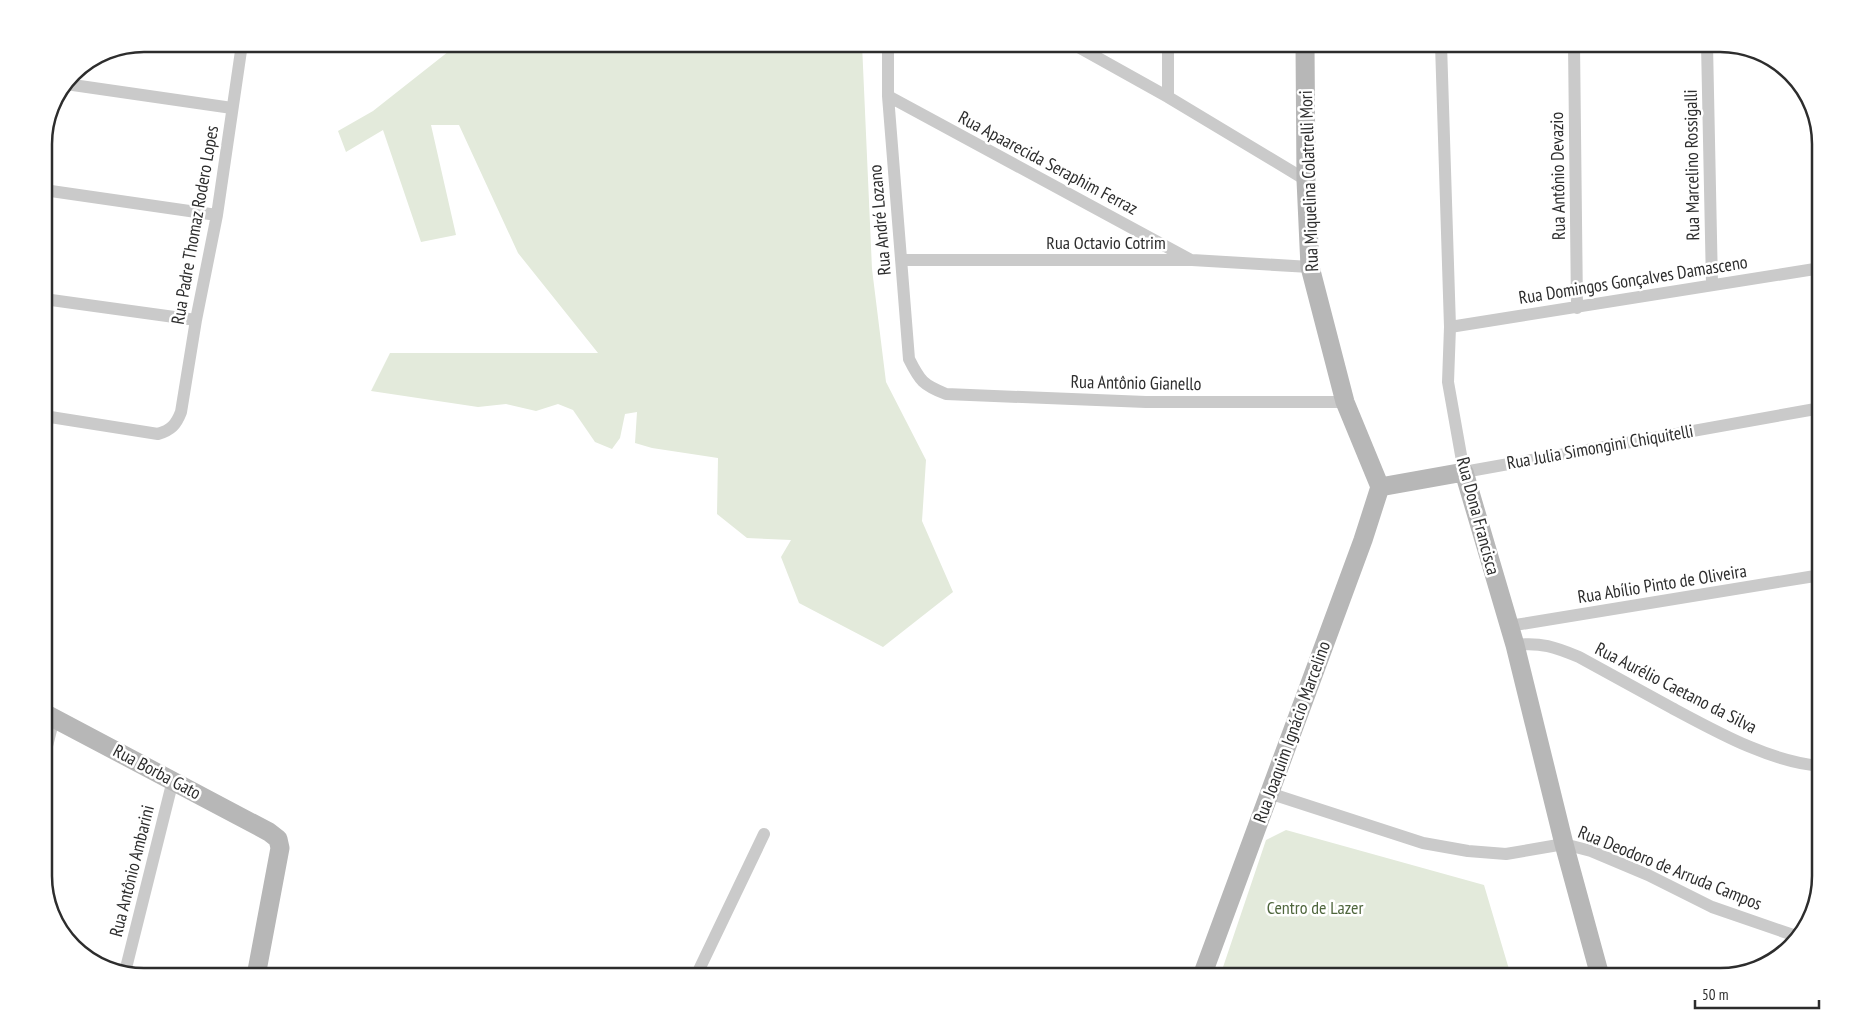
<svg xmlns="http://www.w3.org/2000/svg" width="1865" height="1020" font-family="'PT Sans Narrow',sans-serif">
<rect width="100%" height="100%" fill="#fff"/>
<path fill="#e3eadb" d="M458 44H862L872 269 886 382 926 460 922 521 953 592 883 647 799 603 781 557 791 540 747 538 717 514 718 458 652 448 635 443 637 412 625 414 620 438 612 449 595 442 573 410 558 404 536 411 506 404 478 407 371 391 390 353H598L518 253 459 125H431L456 235 421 242 383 130 346 152 338 131 373 111Z
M1286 830 1484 885 1511 976H1220L1266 840Z"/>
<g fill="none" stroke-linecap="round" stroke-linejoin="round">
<path stroke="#cacaca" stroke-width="12" d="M888 44V96L909 359C920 381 923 385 946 394L1146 402H1345
M1073 44 1168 97 1306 180
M1441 44 1450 327 1448 382 1464 472 1821 408
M1574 44 1577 308
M1707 44 1712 285
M66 84 232 108
M888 96 1191 260
M1168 97V44
M44 190 217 215
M902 260H1192L1310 267
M1821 260 1819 268 1821 322
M44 299 196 320
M1450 327 1821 268
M44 416 158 434C171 430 176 425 181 412L196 320 217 215 242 44
M1509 626 1821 575
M1515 645C1541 642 1555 647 1579 657 1610 674 1641 691 1672 708 1717 732 1770 762 1821 766
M44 758 54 718
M1269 793 1423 843 1468 851 1506 854 1564 844 1591 851 1648 875 1712 907 1796 936
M125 972 173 780
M696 976 764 834"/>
<path stroke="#b7b7b7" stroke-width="19" d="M1305 44 1306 180 1310 267 1345 402 1380 487
M1380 487 1464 472 1515 645 1564 844 1600 976
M44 713 269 832 278 839 280 848 256 976
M1202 976 1363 540 1380 487"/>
</g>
<g text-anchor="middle" stroke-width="5" stroke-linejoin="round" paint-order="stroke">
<g font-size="18" fill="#2d2d2d" stroke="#fff">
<text transform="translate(1048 163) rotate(28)" y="6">Rua Apaarecida Seraphim Ferraz</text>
<text transform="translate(1692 165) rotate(-91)" y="6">Rua Marcelino Rossigalli</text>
<text transform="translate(1558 176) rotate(-91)" y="6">Rua Antônio Devazio</text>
<text transform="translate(1309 181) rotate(-92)" y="6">Rua Miquelina Colatrelli Mori</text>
<text transform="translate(880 220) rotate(-95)" y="6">Rua André Lozano</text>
<text transform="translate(195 225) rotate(-80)" y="6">Rua Padre Thomaz Rodero Lopes</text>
<text x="1106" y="249">Rua Octavio Cotrim</text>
<text transform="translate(1633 280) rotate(-9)" y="6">Rua Domingos Gonçalves Damasceno</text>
<text transform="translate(1136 383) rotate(1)" y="6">Rua Antônio Gianello</text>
<text transform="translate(1600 447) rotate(-10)" y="6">Rua Julia Simongini Chiquitelli</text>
<text transform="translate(1478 516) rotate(75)" y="6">Rua Dona Francisca</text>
<text transform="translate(1662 584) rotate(-9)" y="6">Rua Abílio Pinto de Oliveira</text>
<text transform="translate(1676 688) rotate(27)" y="6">Rua Aurélio Caetano da Silva</text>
<text transform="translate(1292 732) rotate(-70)" y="6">Rua Joaquim Ignácio Marcelino</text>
<text transform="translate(157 772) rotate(28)" y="6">Rua Borba Gato</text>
<text transform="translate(1670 868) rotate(22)" y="6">Rua Deodoro de Arruda Campos</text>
<text transform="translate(132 871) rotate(-76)" y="6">Rua Antônio Ambarini</text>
</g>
<g font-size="18" fill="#4f663d" stroke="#fff">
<text x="1315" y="914">Centro de Lazer</text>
</g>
</g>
<path d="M0 0H1865V1020H0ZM144 52H1720A92 92 0 0 1 1812 144V876A92 92 0 0 1 1720 968H144A92 92 0 0 1 52 876V144A92 92 0 0 1 144 52Z" fill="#fff" fill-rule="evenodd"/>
<path fill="none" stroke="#2d2d2d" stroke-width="2.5" d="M144 52H1720A92 92 0 0 1 1812 144V876A92 92 0 0 1 1720 968H144A92 92 0 0 1 52 876V144A92 92 0 0 1 144 52Z"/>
<path d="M1695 1000v8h124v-8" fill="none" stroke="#2d2d2d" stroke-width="2.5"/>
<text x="1702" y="1000" font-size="15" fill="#2d2d2d" stroke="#ffffff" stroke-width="4" paint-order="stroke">50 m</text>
</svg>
